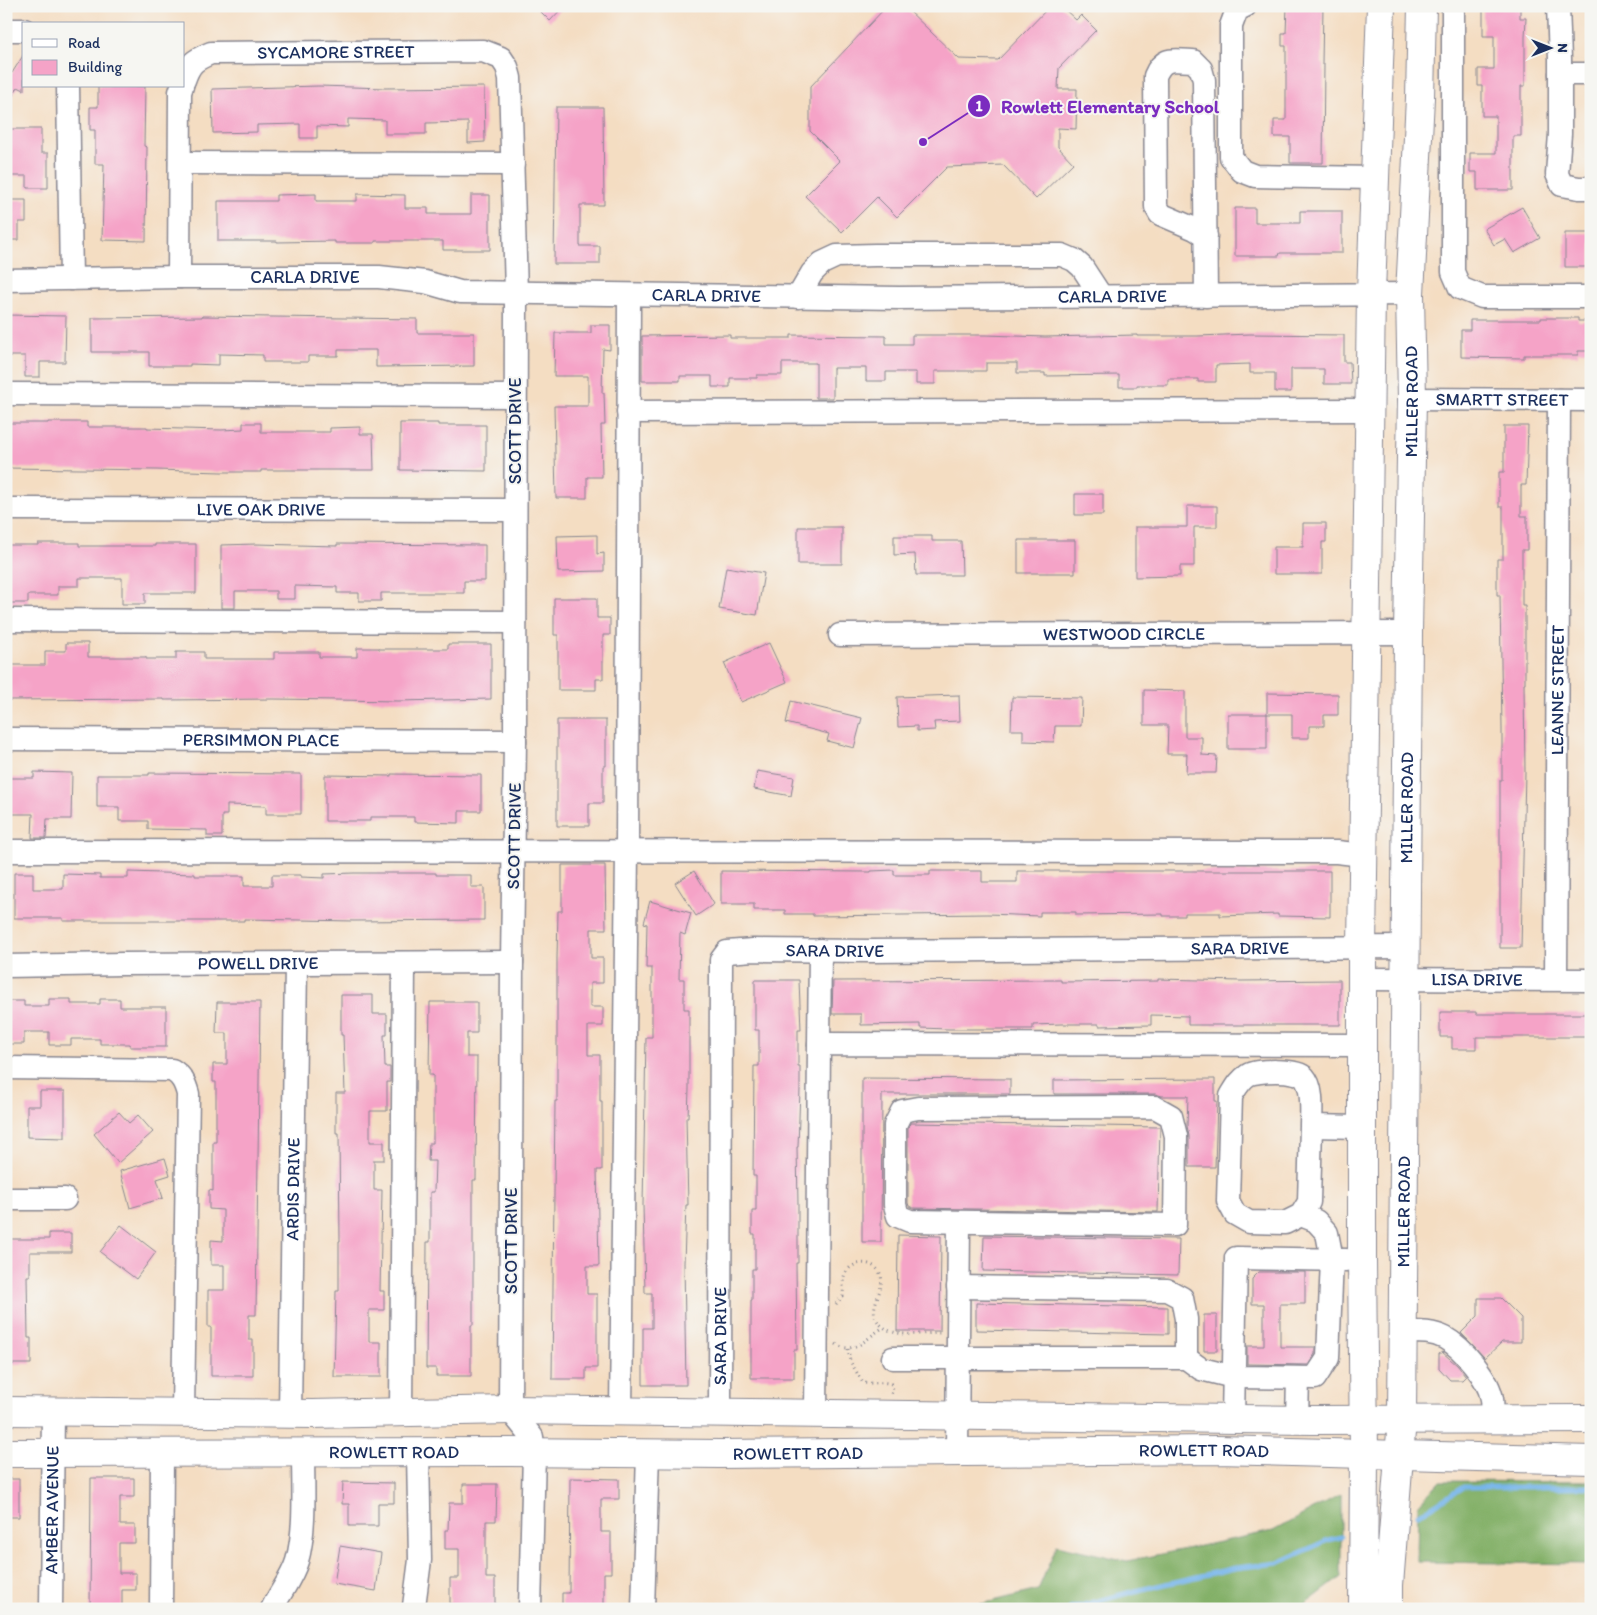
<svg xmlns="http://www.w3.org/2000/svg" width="1597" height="1615" font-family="Itim,sans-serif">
<rect width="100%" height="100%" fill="#f6f6f2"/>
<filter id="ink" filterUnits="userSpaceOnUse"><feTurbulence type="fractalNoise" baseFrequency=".02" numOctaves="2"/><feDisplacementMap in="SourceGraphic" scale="10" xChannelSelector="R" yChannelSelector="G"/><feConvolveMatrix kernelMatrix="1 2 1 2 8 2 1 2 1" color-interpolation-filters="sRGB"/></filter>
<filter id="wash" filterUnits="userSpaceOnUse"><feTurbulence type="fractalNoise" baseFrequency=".0096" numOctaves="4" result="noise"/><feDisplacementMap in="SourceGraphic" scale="20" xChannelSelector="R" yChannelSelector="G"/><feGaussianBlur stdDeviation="1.12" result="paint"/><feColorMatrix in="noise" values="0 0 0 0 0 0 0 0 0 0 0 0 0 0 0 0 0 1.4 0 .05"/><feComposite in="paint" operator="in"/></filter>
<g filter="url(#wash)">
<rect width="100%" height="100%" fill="#f4ddc2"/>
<path fill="#83b068" stroke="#4f7063" d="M1440 1481 1591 1482V1564L1417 1562 1418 1505Z
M1341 1494V1577L1299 1609H961L1038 1590 1057 1545 1127 1561 1273 1531Z"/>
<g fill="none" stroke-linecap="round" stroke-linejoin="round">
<path stroke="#77b5ea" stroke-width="5" d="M1418 1514 1425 1511 1463 1487H1591
M1070 1609 1131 1592 1235 1568 1278 1563 1328 1540 1341 1537"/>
</g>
<g id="blocks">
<path fill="#f5a3c7" d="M535 6H564L550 21Z
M887 6H904L959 59 998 60 1050 6H1061L1076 20 1081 15 1096 30 1059 68 1058 89H1077L1076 129 1058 128V147L1073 163 1036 199 1003 165 947 167 897 217 877 197 842 232 805 196 840 161 810 131V87Z
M1287 6H1323L1322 64H1324L1323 163H1290V137H1274V120H1286V46H1282V33H1286Z
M1483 6H1520V18H1526L1525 37V86H1521V136H1513V190H1477V172H1470V153H1496V116H1482V86H1478V69H1494V36H1483Z
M24 54V90L18 87 6 106V70L12 73Z
M98 86H145L144 146 147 147 146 241 102 240 104 164H95V130H90V107H98Z
M319 86 385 88 484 87 485 142 468 143V122L426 123V134H385V120L348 119V127L317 126V138H300V124L257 125V132L213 133 212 89Z
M556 107H603L604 205H580V246H600V264H554Z
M8 129H41V153H48V188H27V176H8Z
M316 194V201H357V194L405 195V208H428V214H471V195H490V250H443V241H375V243H335V241L277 242V241H218V201H276V195Z
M6 200H26V222H19V240H6Z
M1522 207 1540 238 1514 253 1505 239 1494 245 1484 229Z
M1235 208H1255V223H1300V211H1342V253H1280L1279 256H1235Z
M1565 233H1591V267H1565Z
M6 315 66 316 65 362H40V377H25V356H6Z
M202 316 417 319V333H474V366L376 367V350H338V356H308V362H263V355L219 354V365L190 364V366H149V352H92V318L202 317Z
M1541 318H1578V321H1591V351H1578V355H1524V358L1461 357V330H1470V320H1541Z
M591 325H610V350L603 349 602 393H604L605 425H601L602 477H587V498H556L554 406H588V376H554L555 333H591Z
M1250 334 1344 335V362H1350L1351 384H1324V369H1291V392H1275V373H1250V364L1216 365V382H1198V379H1168V385H1137V387H1119V375L1045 376V373H1017V363H986V371H935V384H916V372H886V381H866V368H833V398H816V363H782V375H757V378H730V387H712V376H680V381H642V336L730 335V338H791V335L886 336V344H912V335H986L1045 337 1137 335V336H1198Z
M48 422H87V427H147V428L221 430 243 429V423H261V432H330V428L360 427V434H373L374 470H261V472H221L156 470 6 468V423H48Z
M400 423H438V425H486V471L400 470Z
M1504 426H1528L1526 485H1521V516H1527V550H1522V606H1525V683H1524L1525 772 1521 948H1500V780H1502V729L1500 595H1497V559H1503V507H1499V472H1504Z
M1075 494H1103V515H1075Z
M1187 506H1217V527H1194V566H1180V576L1135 577V527H1187Z
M1303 523H1326V542H1322V574H1274V547H1303Z
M798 527H842V564H798Z
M597 535V554L604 553V571L558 572 557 536Z
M894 536H932V541H961L962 575H916L915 554 894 555Z
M1018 540H1075V573H1018Z
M38 543H79V546H155V544H196V593H145V604H122V578H79V586H58V595H28V603H10V593H6V545H38Z
M256 544 337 546V544L485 545V581H464V593H381V601H359V593H337V587L295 586V599H276V591H235V608H221V545Z
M726 567 764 573 757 615 719 609Z
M554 598H597V618H610V635H603V679H596V690H558V635H554Z
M66 643H88V657H146V659H176V652H204V659H274V652H319V657H357V648H379V649H448V644H491V699L398 701 274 699 164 700V699L6 700V665H45V651H66Z
M769 643 787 682 741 702 724 663Z
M1144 690 1185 691V737H1202V755L1217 756 1216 773H1186L1187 754H1167L1168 725H1144Z
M1267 693 1338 694V715H1324V726H1309V738H1292V714H1267Z
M959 695 960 721 934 722 935 730 917 731V726L898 727 897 697Z
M1012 697 1082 698 1081 726H1055L1054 742 1023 741V730H1011Z
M791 701 862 718 854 748 827 741 829 734 786 723Z
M1228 714H1267V749H1228Z
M557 720H606V766H603V803H589V826H557Z
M757 771 794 777 791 796 754 789Z
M34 772 72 773 71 819H47L46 838H32L33 814H6V778H34Z
M149 773 301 774V814H266V806L227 805V815H222V836H207V830L148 829V821H119V807H97V775H149Z
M391 774 481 775V811H459V823L414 822V817H370V821H325V775L391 776Z
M562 865H605L606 929H591V958H603V983H590V1007H603V1026H588V1055H600V1101H602V1170H597L599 1266H587V1294H597V1368H586V1379H552L555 1101H557V958L558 911H562Z
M894 870V875H930V871H982V882H1017V871H1330V917L1278 916V914L1220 916V913H1185V916H1163V914L1076 915V912H1040V916L988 914 813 916V914H785V910H754V904H721V871L871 872V871Z
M694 871 714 904 696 916 675 883Z
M128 872 195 874V876H244V886H272V875H301V877L324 878V874L354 873H436V875H471V887H484V920L354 921 244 919V921H63V918H14V873H33V889H63V874L100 875V878H128Z
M650 901 691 913 685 935 680 933 679 979H684V1009H689V1089L688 1117H686L688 1205H686L684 1263 686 1385H643V1328H652V1293H645L643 1205 646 1037H652V968H646L647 924 644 923Z
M1158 979 1241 981 1340 980V1025H1188V1016L1151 1015V1025L1099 1026V1024H1061L1033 1025V1029H948L920 1028V1024L861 1025V1014H832L833 981 1061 980V982L1158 981Z
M755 980H799L801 1030H798V1066H800V1089L798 1147H797L798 1205V1263H796L797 1350H794V1378H751V1300H752V1269H755V1234H752V1211H756V1176H753L754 1066H759V1030H755Z
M341 995H373V1014H387V1035H384L385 1067H390V1082H387V1111H370V1142H384V1160H374V1190H382L380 1291H384V1310H369V1342H381V1377H334L336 1291H339V1241H340L339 1133H336V1093H345L343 1035H341Z
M49 999H71V1004H100V999H120V1007H166V1047H130V1044H100V1039H71V1045H49V1032H24V1044H6V1001H24V1006H49Z
M217 1002H260L256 1315H249V1340H253V1376H211V1327H208V1290H224V1265H211V1240L223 1241V1210L209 1209V1190L213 1191V1142H216V1082H213V1064H227V1033H216Z
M430 1002H477V1033H467V1057H477L476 1180H473V1325H471V1376H436V1368H426L427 1242H430V1192H434L435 1161H428L429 1143H433V1075H429Z
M1440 1012H1476V1014H1591V1037H1476V1049H1452V1037H1440Z
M862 1078 1010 1079V1094H882L881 1242H862Z
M1215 1079V1101H1217L1215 1167H1189V1136L1187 1126 1188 1096H1162L1155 1094H1054V1080Z
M40 1091H65V1138L27 1137V1106H40Z
M119 1112 129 1123 138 1115 153 1132 118 1163 94 1134Z
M910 1123 1160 1127 1158 1212 913 1208 909 1206 908 1203V1128Z
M165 1158 170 1175 157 1179 163 1198 130 1208 120 1171Z
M121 1225 156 1252 136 1279 100 1252Z
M49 1233H71V1252H30V1276H27L28 1338H31V1364H6V1239H49Z
M898 1235 941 1236 940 1331H897Z
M984 1236 1179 1239 1178 1275 983 1271Z
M1259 1272H1305V1304H1280V1347H1315V1354L1308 1365 1247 1364V1346H1264V1304H1252V1279Z
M1478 1298H1501L1521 1318V1342H1502L1485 1358 1461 1333 1478 1316Z
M976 1303 1168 1307V1334L976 1330Z
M1204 1315H1217V1351H1204Z
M1442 1352 1457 1365 1466 1376 1462 1380H1450L1439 1368V1354Z
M91 1478H134V1497H120V1525H135V1543H119V1573H136V1590H122V1609H90Z
M570 1478 619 1479V1499H601V1532H611V1573H604V1609H562V1593H569Z
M6 1479H19V1517H6Z
M343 1482 394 1483V1503H378V1526H349V1504H342Z
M463 1484H497L496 1521H486V1578H495V1609H450V1578H459V1549H445V1530H448L449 1503H463Z
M340 1546 381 1553 376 1591 334 1584Z"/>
</g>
</g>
<g filter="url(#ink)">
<use href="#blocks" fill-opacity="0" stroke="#888690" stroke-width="1"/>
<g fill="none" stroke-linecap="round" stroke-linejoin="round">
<g stroke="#888690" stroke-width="25">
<g id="minor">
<path d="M1245 6 1237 10 1231 26V157L1242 171 1255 176 1375 178"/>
<path d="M1558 6 1560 59V134L1557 174 1562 185 1579 188H1591"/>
<path d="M1453 13V272L1460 288 1482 297H1591"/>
<path d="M6 30H24"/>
<path d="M1560 74H1591"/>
<path id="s1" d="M184 80C190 63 194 60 211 53L483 51 501 58 507 67 510 78 516 293 515 741 512 962 510 1410 532 1437 534 1453 530 1609"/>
<path d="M68 86 71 279"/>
<path d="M180 163 513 164"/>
<path d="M1206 236 1195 229 1160 214 1156 207 1155 76C1164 55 1174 61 1193 61L1201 69 1204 80C1204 152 1206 224 1206 296"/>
<path d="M179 277 180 92 182 86"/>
<path id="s2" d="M6 280 179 277H379L425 282 460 292 899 298 1410 294"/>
<path d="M798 297 812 273 822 263 837 256 875 255H1062L1074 260 1082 267 1101 296"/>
<path d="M6 394 515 396"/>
<path id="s3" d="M1412 399 1591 400"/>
<path d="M628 412 1370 410"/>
<path id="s4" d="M6 509 515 510"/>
<path d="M6 620 515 622"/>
<path id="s5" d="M840 635 1408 633"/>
<path id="s6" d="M6 739 515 741"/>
<path d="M6 851 1337 852 1363 855"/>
<path id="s7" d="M6 966 122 964 512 962"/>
<path id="s8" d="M1363 979 1591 980"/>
<path id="s9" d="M1556 979 1559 400"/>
<path d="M819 1044 820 950"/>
<path d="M6 1068 172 1070C182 1076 185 1083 188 1094L183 1411"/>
<path d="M1155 1107 1171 1116 1176 1136 1175 1225 910 1221 898 1216 895 1205V1125L902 1111 918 1108Z"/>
<path d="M1311 1126C1311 1112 1314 1088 1304 1077 1297 1069 1257 1070 1248 1075 1240 1080 1236 1088 1231 1096L1228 1201 1235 1214 1249 1222 1285 1223 1301 1215 1309 1202 1311 1126 1362 1127"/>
<path d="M6 1199H65"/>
<path d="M958 1287 1167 1290 1182 1298 1186 1319V1358"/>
<path d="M1403 1332C1417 1332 1432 1331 1445 1338 1463 1348 1489 1379 1492 1399 1493 1405 1492 1412 1492 1419"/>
<path d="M893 1358H1186L1201 1369 1234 1377 1315 1378 1328 1358 1332 1259 1327 1233 1316 1221 1301 1215"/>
<path d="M621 1412 627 851 629 295"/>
<path id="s10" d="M720 1412 721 960 727 952 753 950 871 951 1406 947"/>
<path d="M401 1413 404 963"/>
<path d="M816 1413 819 1044 1362 1045"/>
<path id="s11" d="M290 1414 296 964"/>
<path d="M1233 1419 1236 1258 1346 1260"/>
<path d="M1297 1419 1298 1378"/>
<path d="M957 1452 959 1222"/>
<path id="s12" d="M51 1609 53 1411"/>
<path d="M161 1609 162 1453"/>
<path d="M272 1609C280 1592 292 1578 297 1561 306 1530 303 1486 303 1453"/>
<path d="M413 1609 414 1606 420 1560 418 1452"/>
<path d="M643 1609 648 1454"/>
</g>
</g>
<g stroke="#888690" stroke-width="30">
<g id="major">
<path d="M6 1411 312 1414 510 1410 1314 1420 1591 1419"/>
<path id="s13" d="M6 1453 510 1452 720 1454 1218 1450 1591 1460"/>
<path d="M1363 1609 1364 1454 1362 1260V948L1371 294 1381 6"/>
<path id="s14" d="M1389 1609V1585L1402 1419 1408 633 1412 399 1410 294 1420 98 1422 6"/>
</g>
</g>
<path stroke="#888690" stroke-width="3" stroke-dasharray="1 4" stroke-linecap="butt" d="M836 1304 843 1296C844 1290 842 1284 844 1277 847 1263 868 1258 878 1270 891 1287 863 1308 880 1324 894 1339 921 1333 940 1333
M836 1344C855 1356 867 1337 884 1327
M848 1349 850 1361 863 1383C872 1384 884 1381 891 1384L893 1389 891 1395"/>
<use href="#minor" stroke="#fff" stroke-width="22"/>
<use href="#major" stroke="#fff" stroke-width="28"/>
</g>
</g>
<g text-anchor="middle" stroke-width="4" stroke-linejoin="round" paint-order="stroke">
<g font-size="18" fill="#1b2f5e" stroke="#f6f6f2">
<text dy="6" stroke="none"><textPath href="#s1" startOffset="165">SYCAMORE STREET</textPath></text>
<text dy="6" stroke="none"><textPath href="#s2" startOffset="299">CARLA DRIVE</textPath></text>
<text dy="6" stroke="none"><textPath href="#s2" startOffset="702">CARLA DRIVE</textPath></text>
<text dy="6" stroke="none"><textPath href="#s2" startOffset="1108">CARLA DRIVE</textPath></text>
<text dy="6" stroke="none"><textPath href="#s3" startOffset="90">SMARTT STREET</textPath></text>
<text dy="6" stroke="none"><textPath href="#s14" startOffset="1208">MILLER ROAD</textPath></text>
<text transform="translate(515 431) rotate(-90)" y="6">SCOTT DRIVE</text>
<text dy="6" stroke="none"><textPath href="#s4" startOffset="255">LIVE OAK DRIVE</textPath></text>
<text dy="6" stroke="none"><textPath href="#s5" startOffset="284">WESTWOOD CIRCLE</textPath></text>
<text dy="6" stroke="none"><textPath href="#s9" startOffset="289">LEANNE STREET</textPath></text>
<text dy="6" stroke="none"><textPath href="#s6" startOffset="255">PERSIMMON PLACE</textPath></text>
<text dy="6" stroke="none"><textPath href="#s14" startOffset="802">MILLER ROAD</textPath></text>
<text transform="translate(514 836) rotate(-89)" y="6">SCOTT DRIVE</text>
<text dy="6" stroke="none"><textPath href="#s10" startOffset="975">SARA DRIVE</textPath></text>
<text dy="6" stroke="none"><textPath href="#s10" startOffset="570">SARA DRIVE</textPath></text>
<text dy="6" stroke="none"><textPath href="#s7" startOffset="252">POWELL DRIVE</textPath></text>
<text dy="6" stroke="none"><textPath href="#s8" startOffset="114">LISA DRIVE</textPath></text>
<text dy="6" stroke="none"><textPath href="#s11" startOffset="225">ARDIS DRIVE</textPath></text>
<text dy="6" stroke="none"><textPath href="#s14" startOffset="398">MILLER ROAD</textPath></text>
<text transform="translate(511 1241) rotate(-90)" y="6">SCOTT DRIVE</text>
<text dy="6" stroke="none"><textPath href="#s10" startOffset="76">SARA DRIVE</textPath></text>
<text dy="6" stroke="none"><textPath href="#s13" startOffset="1198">ROWLETT ROAD</textPath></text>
<text dy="6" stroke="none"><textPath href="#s13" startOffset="388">ROWLETT ROAD</textPath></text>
<text dy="6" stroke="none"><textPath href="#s13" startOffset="792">ROWLETT ROAD</textPath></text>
<text dy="6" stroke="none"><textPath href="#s12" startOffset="99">AMBER AVENUE</textPath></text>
</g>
</g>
<path fill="none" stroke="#7b2cbf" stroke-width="2" d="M923 142L979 106"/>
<g fill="#7b2cbf" stroke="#f6f6f2" stroke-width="2">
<circle cx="923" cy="142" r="5"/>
<circle cx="979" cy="106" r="12"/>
</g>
<g font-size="15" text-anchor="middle" font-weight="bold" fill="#fff">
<text x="979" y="111">1</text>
</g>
<g font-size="19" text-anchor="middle" font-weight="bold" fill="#7b2cbf" stroke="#f6f6f2" stroke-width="4" stroke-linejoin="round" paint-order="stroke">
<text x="1110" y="113">Rowlett Elementary School</text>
</g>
<rect width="1597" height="1615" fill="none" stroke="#f6f6f2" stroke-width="25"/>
<rect x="22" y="22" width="162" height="65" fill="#f6f6f2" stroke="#9ea6b7"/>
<rect x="32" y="39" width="25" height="8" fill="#ffffff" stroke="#9ea6b7"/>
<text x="68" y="48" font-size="15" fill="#1b2f5e">Road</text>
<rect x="32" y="60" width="25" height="15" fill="#f5a3c7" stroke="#9ea6b7"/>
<text x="68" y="72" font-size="15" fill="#1b2f5e">Building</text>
<g transform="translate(1550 48) rotate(90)" stroke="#f6f6f2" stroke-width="4" paint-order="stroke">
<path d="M0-4L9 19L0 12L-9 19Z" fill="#1b2f5e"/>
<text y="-8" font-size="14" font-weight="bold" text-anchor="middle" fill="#1b2f5e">N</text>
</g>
</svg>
